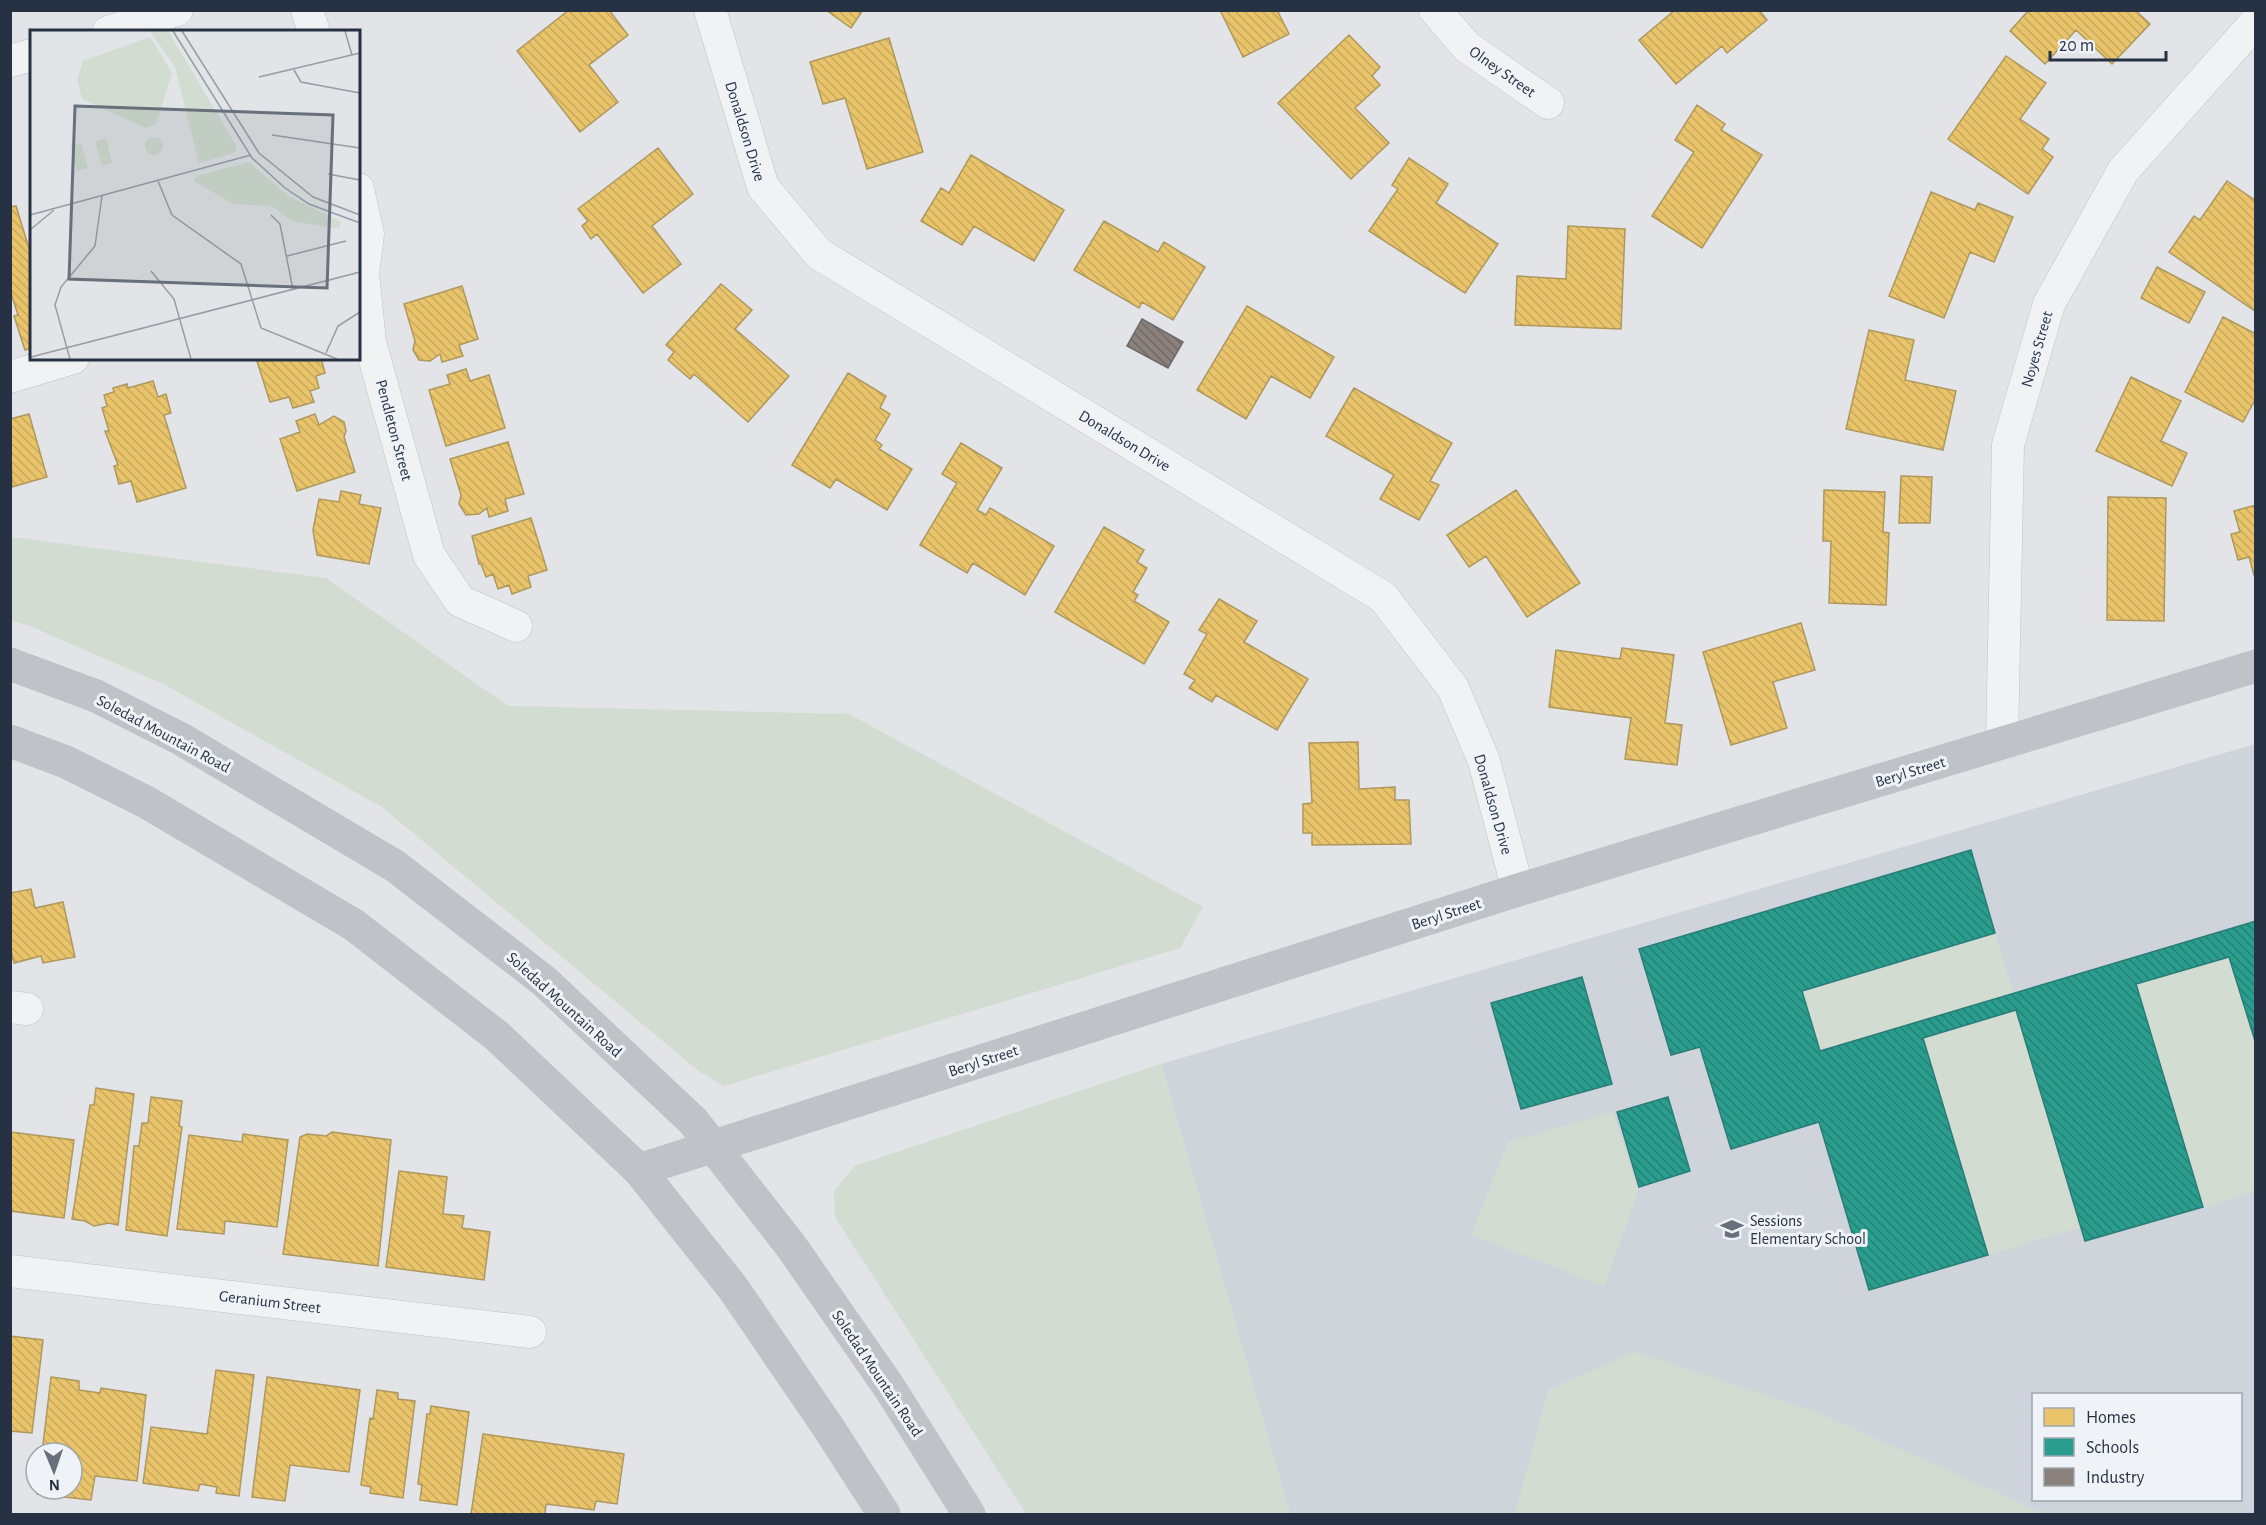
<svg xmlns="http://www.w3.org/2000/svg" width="2266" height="1525" font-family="'Alegreya Sans',sans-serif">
<defs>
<pattern id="homes-back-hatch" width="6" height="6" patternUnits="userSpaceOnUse" patternTransform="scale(1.5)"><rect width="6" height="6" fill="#e9c46a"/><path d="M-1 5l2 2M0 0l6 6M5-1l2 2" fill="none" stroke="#c8a95d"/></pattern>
<pattern id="schools-back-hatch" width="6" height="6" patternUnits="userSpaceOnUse" patternTransform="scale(1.5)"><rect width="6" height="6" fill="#2a9d8f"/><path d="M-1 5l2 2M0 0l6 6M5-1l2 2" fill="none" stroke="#248176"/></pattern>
<pattern id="industry-back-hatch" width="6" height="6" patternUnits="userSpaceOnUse" patternTransform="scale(1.5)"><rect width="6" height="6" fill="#8a817c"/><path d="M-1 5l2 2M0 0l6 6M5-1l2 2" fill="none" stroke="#716a67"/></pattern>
</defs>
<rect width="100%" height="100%" fill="#e2e4e7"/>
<path fill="#cfd4db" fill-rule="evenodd" d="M2255 744V1514H1290L1161 1064ZM2034 1394H2240V1500H2034Z"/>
<path fill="#d2dcd1" d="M11 537 326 578 508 706 849 714 1203 907 1180 948 724 1086 700 1072 382 807 165 685 30 626 11 620Z
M1995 933 2014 994 1820 1051 1802 991Z
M2229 957 2255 1044V1191L2203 1207 2136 984Z
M2016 1010 2081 1227 1988 1255 1923 1038Z
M1161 1064 1290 1514H1026L835 1217 834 1191 855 1166Z
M1613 1112 1638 1192 1604 1286 1471 1235 1508 1142Z
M1634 1352 1821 1414 2045 1514H1515L1548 1390Z"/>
<path fill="url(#homes-back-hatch)" stroke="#ae985e" stroke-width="1.5" d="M569 10H609L628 35 589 65 618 102 580 132 517 51Z
M826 10H863L851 28Z
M1220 10H1277L1289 34 1243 57Z
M1675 10H1759L1767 20 1727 53 1722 46 1676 84 1639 40Z
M2029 10H2135L2150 24 2112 64 2076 30 2045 64 2010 31Z
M1349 35 1380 67 1372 76 1380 85 1355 108 1389 143 1351 179 1278 103Z
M889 38 923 152 867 169 845 98 823 104 810 62Z
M2006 56 2046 83 2020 119 2049 139 2042 149 2053 157 2028 194 1948 139Z
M1697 105 1725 124 1721 130 1762 155 1702 248 1652 216 1694 152 1675 140Z
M658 148 693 194 652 226 681 264 643 293 597 234 591 239 582 226 588 221 578 209Z
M971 155 1064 210 1034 261 974 226 962 245 921 221 941 188 949 193Z
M1409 158 1448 184 1436 203 1498 244 1465 293 1369 231 1398 189 1392 185Z
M2227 181 2256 201 2255 311 2169 252 2194 216 2200 220Z
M1931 192 1975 210 1978 203 2013 217 1994 262 1970 252 1944 318 1889 296Z
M16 206 32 258V348L25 350 14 316 18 315 10 290V207Z
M1104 221 1158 252 1164 242 1205 267 1173 320 1142 302 1139 308 1074 270Z
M1568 226 1625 229 1621 329 1515 325 1517 276 1566 279Z
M2157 267 2205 292 2189 323 2141 298Z
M721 284 752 310 735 329 789 376 748 422 694 374 690 379 668 360 674 352 666 345Z
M462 286 478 339 459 345 463 356 442 362 440 354 430 361 419 360 413 350 415 341 404 304Z
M1247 306 1334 357 1310 398 1271 376 1246 419 1197 390Z
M2223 317 2256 334V398L2243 422 2185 392Z
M1869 330 1914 340 1905 380 1956 391 1943 450 1846 429Z
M256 358H321L325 373 316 376 319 388 310 391 314 402 293 408 289 397 270 402Z
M466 369 470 381 489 375 505 428 446 446 429 390 450 384 447 375Z
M848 373 886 396 880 408 890 414 875 440 882 445 879 449 912 469 887 510 836 479 830 488 792 465Z
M2131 377 2181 401 2161 441 2187 453 2172 486 2096 451Z
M153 381 158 397 166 394 171 413 164 415 186 488 137 502 131 481 119 484 114 466 118 465 105 431H109L102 408 107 406 104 395 114 392 113 388 127 384 128 388Z
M1354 388 1452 443 1430 481 1439 485 1419 520 1380 499 1394 475 1326 436Z
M29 414 47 477 12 487 10 419Z
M315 414 319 425 334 416 344 422 346 431 344 437 355 472 297 491 280 439 300 432 296 421Z
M508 442 524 494 505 499 508 511 489 517 487 508 479 514 466 515 459 504 461 495 450 459Z
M961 443 1002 468 977 510 986 515 990 508 1054 546 1025 595 973 563 967 573 920 545 957 483 942 474Z
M1901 476 1932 477 1930 523H1899Z
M1516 490 1580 583 1527 617 1486 556 1469 567 1447 535Z
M1824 490 1885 492 1883 532 1889 533 1886 605 1829 603 1831 541H1823Z
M341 491 361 495 359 504 381 508 369 564 317 555 313 530 319 499 339 502Z
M2108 497 2166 498 2164 621 2107 620Z
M2256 505V574L2254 575 2249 557 2238 560 2231 534 2240 532 2234 511Z
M531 518 547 570 528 576 531 587 512 594 509 585 498 589 493 574 486 577 481 564H479L472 536Z
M1104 527 1144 550 1137 562 1147 568 1133 592 1138 595 1134 601 1169 622 1144 664 1055 612Z
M1219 599 1257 621 1244 642 1308 679 1277 730 1216 695 1212 702 1189 688 1195 680 1184 674 1207 634 1199 630Z
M1801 623 1815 670 1773 682 1787 728 1731 745 1703 652Z
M1622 648 1674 655 1665 723 1682 725 1677 765 1625 759 1631 718 1549 707 1556 650 1620 659Z
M1358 742 1359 789 1395 787V800H1409L1411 844 1312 845V833H1303V804L1312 803 1309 743Z
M31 889 35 908 63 902 75 957 43 963 41 956 14 963 10 946V893Z
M96 1088 134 1094 118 1225 109 1223 94 1226 85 1221 72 1219 90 1105H94Z
M151 1097 182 1101 179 1126 182 1127 167 1236 126 1230 134 1146H139L142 1123H148Z
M10 1132 74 1140 64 1218 10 1211Z
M332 1132 391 1140 378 1266 283 1254 300 1137 307 1134 326 1136Z
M243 1134 288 1140 277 1227 225 1221 224 1234 177 1229 189 1135 242 1142Z
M399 1171 447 1177 443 1214 464 1216 462 1228 490 1232 484 1280 386 1267Z
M10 1336 43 1340 32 1433 10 1431Z
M216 1370 254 1375 239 1496 216 1493 217 1487 200 1484 198 1491 143 1483 151 1427 207 1434Z
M51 1377 79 1381V1390L100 1393 101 1388 146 1395 137 1481 95 1476 91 1500 37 1494V1489H72V1453H42Z
M267 1377 360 1390 349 1472 290 1465 285 1501 252 1497Z
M377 1390 398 1393V1399L415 1401 403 1498 370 1493 371 1487 361 1485 370 1418 373 1419Z
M431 1406 469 1412 457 1505 420 1500 422 1485 418 1484 427 1414H430Z
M483 1434 624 1454 617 1504 596 1501 594 1510 546 1504 545 1514H549H471Z"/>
<path fill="url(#schools-back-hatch)" stroke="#297d78" stroke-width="1.5" d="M1971 850 1995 933 1802 991 1820 1051 2256 921V1044L2229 957 2136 984 2203 1207 2085 1241 2016 1010 1923 1038 1988 1255 1869 1290 1819 1122 1731 1149 1700 1047 1671 1055 1639 949Z
M1582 977 1612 1084 1521 1109 1491 1003Z
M1668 1097 1690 1171 1639 1187 1617 1112Z"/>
<path fill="url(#industry-back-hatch)" stroke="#6c696b" stroke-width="1.5" d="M1142 319 1183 342 1168 368 1127 346Z"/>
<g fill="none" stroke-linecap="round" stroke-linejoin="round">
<g stroke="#c0c2c5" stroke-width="33">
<path id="minor" d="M307 10 314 32
M710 10 763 187 819 254 1383 597 1453 688 1484 761 1518 890
M1435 10 1467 47 1548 103
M108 32 177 10
M10 61 32 55
M358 189 368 234 363 274 370 342 429 555 460 601 516 626
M10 377 73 358
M2002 743 2008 445 2049 304 2123 171 2256 22
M10 1007 27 1009
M10 1271 530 1332"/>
</g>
<use href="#minor" stroke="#f1f2f4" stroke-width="32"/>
<path stroke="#bfc2c7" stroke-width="33" d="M10 664 96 696 181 739 395 866 544 981 693 1121 791 1246 889 1387 969 1514
M10 741 66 762 146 802 354 925 497 1036 639 1170 733 1288 828 1427 884 1514
M639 1170 1518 890 2256 666"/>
</g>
<defs>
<g id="school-bare" transform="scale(1.8)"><path d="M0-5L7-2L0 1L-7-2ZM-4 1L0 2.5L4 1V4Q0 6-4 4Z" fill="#68707c" stroke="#eff3f7" stroke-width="2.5" paint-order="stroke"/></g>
</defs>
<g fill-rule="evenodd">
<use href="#school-bare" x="1732" y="1229"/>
</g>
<g text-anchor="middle" stroke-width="6" stroke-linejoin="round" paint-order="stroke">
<g font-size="16" fill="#263243" stroke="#eff3f7">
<text transform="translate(1503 71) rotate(35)" y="6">Olney Street</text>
<text transform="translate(746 131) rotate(73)" y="6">Donaldson Drive</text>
<text transform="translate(2036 349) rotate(-74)" y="6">Noyes Street</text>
<text transform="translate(395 430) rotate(75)" y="6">Pendleton Street</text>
<text transform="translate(1125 440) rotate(31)" y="6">Donaldson Drive</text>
<text transform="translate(164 733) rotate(28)" y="6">Soledad Mountain Road</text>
<text transform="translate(1910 771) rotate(-17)" y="6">Beryl Street</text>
<text transform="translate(1494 804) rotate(74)" y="6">Donaldson Drive</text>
<text transform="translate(1446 913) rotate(-18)" y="6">Beryl Street</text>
<text transform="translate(565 1004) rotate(42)" y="6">Soledad Mountain Road</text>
<text transform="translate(983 1060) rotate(-18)" y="6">Beryl Street</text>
<text transform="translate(270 1301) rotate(7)" y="6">Geranium Street</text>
<text transform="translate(878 1373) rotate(56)" y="6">Soledad Mountain Road</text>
</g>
<g font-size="16" fill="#263243" stroke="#eff3f7" text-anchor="start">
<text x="1750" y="1226">Sessions<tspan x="1750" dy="18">Elementary School</tspan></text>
</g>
</g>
<g transform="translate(30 30)">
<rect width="330" height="330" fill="#e2e4e7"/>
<path d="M120 1H138L207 117 204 123 169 133 145 37ZM120 7 142 43 126 94 116 98 52 69 47 50 53 31ZM115 116a9 9 0 1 1 18 0a9 9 0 1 1-18 0ZM76 108 82 133 72 136 65 111ZM51 113 58 138 47 141 40 115ZM219 132 257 165 311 192 309 199 262 191 242 176 203 174 164 151 166 146Z" fill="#d2dcd1"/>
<path fill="none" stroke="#979da5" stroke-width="1.5" d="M143 1 222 128 255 158 279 174 330 193M152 1 229 123 283 167 330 185M315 1 322 25M264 40 271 52 330 63M229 47 330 23M242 105 330 118M298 144 330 150M128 151 142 185 211 234 231 298 307 329M0 185 221 125M241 185 250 194 263 260M0 200 24 180M257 226 316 211M121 241 144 269 161 329M296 323 308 296 330 282M1 327 330 242M40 329 25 275 31 257 65 216 72 166"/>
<path fill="#68707c" fill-opacity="0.15" stroke="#68707c" stroke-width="3" d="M45 76 303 85 297 258 39 249Z"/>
<rect width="330" height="330" fill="none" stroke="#263243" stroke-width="3"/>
</g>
<rect width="2266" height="1525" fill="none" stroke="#263243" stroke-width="24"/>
<rect x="2032" y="1393" width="210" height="108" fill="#eff3f7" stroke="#9fa6af" stroke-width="1.5"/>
<rect x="2044" y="1408" width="30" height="18" fill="#e9c46a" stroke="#9fa6af" stroke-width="1.5"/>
<text x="2086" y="1423" font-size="18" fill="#263243">Homes</text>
<rect x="2044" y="1438" width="30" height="18" fill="#2a9d8f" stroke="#9fa6af" stroke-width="1.5"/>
<text x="2086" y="1453" font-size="18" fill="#263243">Schools</text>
<rect x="2044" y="1468" width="30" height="18" fill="#8a817c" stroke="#9fa6af" stroke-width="1.5"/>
<text x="2086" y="1483" font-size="18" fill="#263243">Industry</text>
<g transform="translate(54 1471) rotate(178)"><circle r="28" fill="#eff3f7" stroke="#9fa6af" stroke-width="1.5"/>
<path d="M0-4.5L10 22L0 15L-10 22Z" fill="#68707c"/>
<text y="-9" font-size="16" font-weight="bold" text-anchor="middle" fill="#263243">N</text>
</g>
<path d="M2050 51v9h116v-9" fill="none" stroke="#263243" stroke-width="3"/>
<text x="2059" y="51" font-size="18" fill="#263243" stroke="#eff3f7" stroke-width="4.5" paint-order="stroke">20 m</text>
</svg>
